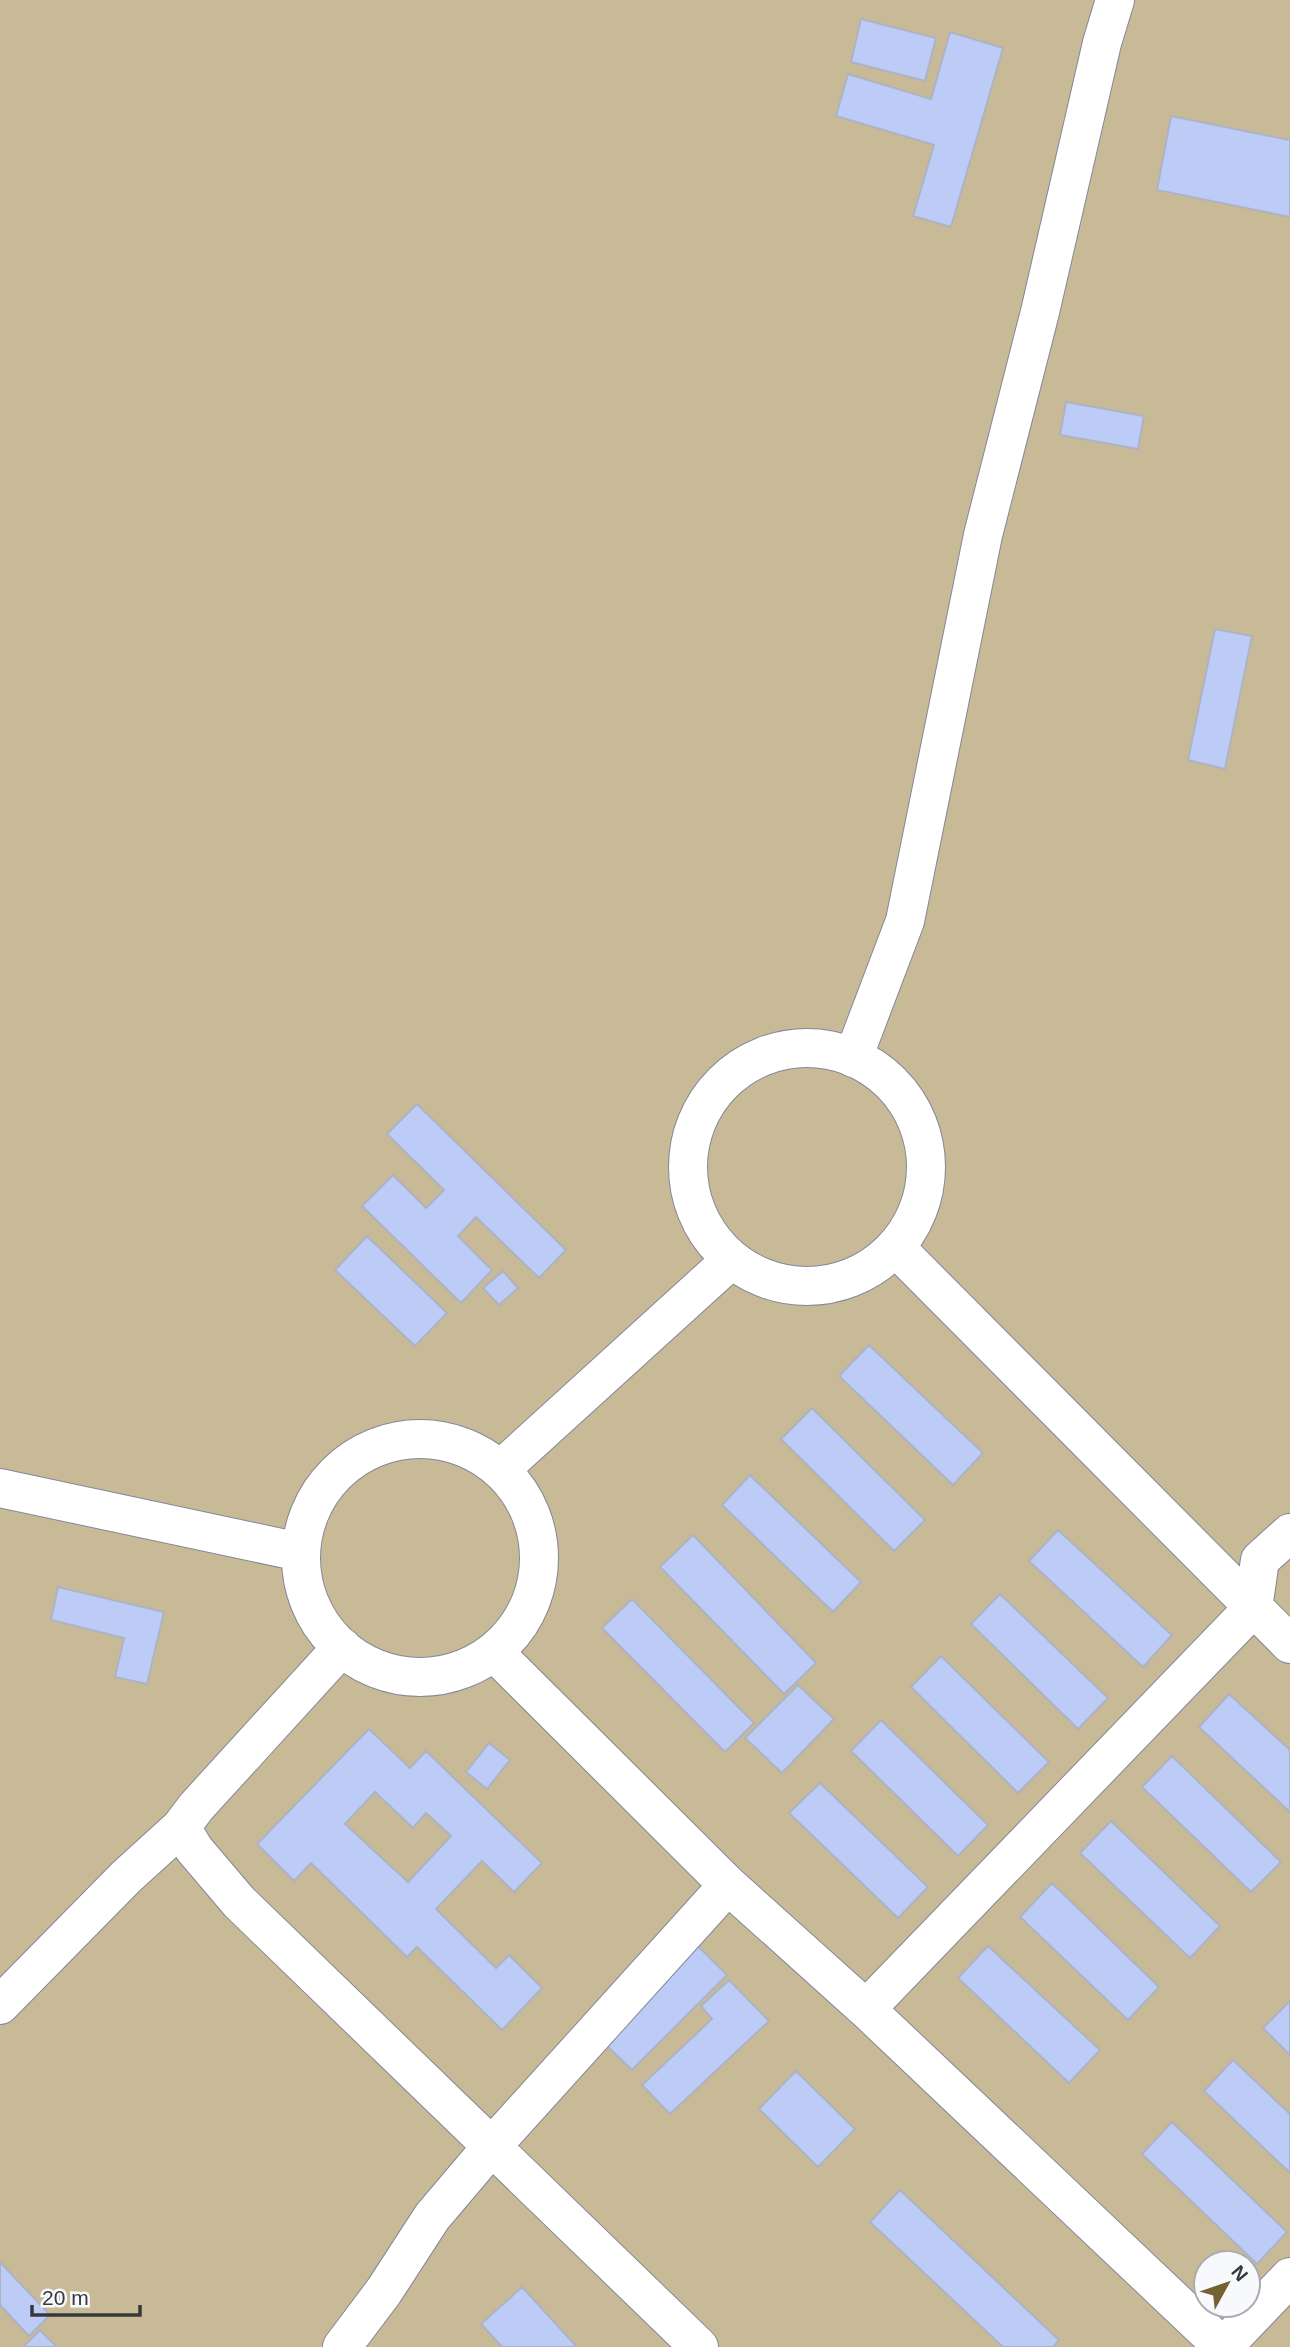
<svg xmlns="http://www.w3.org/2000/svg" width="1290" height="2347" font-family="Helvetica,sans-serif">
<rect width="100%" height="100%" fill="#e6ecfb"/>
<path fill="#c8ba97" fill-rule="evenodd" d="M0 0H1290V2347H0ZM1206 2263H1248V2305H1206Z"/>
<path fill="#bcccf7" stroke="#adb3c2" stroke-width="2" fill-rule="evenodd" d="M861 19 936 38 925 81 851 62Z
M950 32 1003 48 951 227 913 216 934 145 836 116 848 74 931 99Z
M1171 116 1290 140V217L1157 190Z
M1066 402 1144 416 1138 449 1060 435Z
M1215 629 1252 636 1225 769 1188 760Z
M417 1104 566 1250 539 1278 476 1217 458 1236 492 1270 461 1303 362 1206 393 1175 426 1208 444 1190 387 1134Z
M367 1236 447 1313 415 1346 335 1270Z
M503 1271 518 1288 499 1305 483 1288Z
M869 1345 983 1453 953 1485 839 1376Z
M812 1408 925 1520 894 1551 781 1439Z
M750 1475 861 1582 833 1612 722 1505Z
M1058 1530 1172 1635 1143 1667 1029 1561Z
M693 1535 816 1663 784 1694 660 1567Z
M58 1587 164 1612 147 1684 115 1677 124 1638 51 1620Z
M1000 1594 1108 1698 1078 1729 971 1624Z
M632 1599 754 1723 725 1752 602 1628Z
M941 1656 1049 1762 1018 1793 911 1687Z
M798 1685 834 1719 782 1773 745 1738Z
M1229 1694 1290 1750V1812L1199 1727Z
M881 1720 988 1825 958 1856 851 1751Z
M369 1729 410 1768 426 1751 542 1863 514 1892 482 1861 436 1909 496 1968 509 1955 542 1988 502 2030 417 1947 407 1957 311 1863 294 1881 257 1844ZM375 1792 413 1828 426 1813 451 1836 408 1882 345 1824Z
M489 1743 510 1760 487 1789 466 1772Z
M1172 1756 1281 1862 1251 1892 1142 1787Z
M820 1783 928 1887 898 1918 789 1813Z
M1111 1821 1220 1926 1190 1958 1080 1853Z
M1052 1883 1159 1987 1128 2020 1020 1917Z
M696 1944 727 1975 632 2070 601 2040Z
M988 1946 1100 2050 1069 2083 958 1978Z
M729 1980 769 2021 670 2114 642 2085 712 2019 701 2006Z
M1290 2001V2055L1263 2028Z
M1233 2060 1290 2114V2173L1204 2091Z
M796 2071 855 2129 818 2167 759 2109Z
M1172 2122 1287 2232 1257 2264 1142 2154Z
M900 2190 1059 2340 1053 2347H1003L870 2222Z
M0 2262 50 2315 29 2336 0 2305Z
M522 2287 577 2347H502L481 2324Z
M40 2330 57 2347H23Z"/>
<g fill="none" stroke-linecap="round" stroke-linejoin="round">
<g stroke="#838896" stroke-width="40">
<path id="minor" d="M688 1167a119 119 0 1 1 238 0a119 119 0 1 1-238 0Z
M853 1058 905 921 983 535 1040 312 1102 43 1115 0
M896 1248 1290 1644
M301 1558a119 119 0 1 1 238 0a119 119 0 1 1-238 0Z
M500 1470 731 1260
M0 1488 300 1552
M342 1647 196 1807 181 1827 194 1849 239 1902 699 2347
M494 1652 728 1885 866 2009 1223 2347
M0 2005 126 1877 181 1827
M866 2009 1253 1608 1260 1560 1290 1533
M342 2347 384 2291 432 2217 493 2145 728 1885
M1223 2347 1290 2277"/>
</g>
<use href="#minor" stroke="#fff" stroke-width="38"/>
</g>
<g transform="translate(1227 2284) rotate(50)"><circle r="33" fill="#f8f9fc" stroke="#aaacb0" stroke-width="2"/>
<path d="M0-5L12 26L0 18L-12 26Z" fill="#756231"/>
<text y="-10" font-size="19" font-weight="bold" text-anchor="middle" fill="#36383e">N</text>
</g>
<path d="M32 2305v10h108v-10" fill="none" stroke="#36383e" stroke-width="3.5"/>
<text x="42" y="2305" font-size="21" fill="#36383e" stroke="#f8f9fc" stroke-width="5" paint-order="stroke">20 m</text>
</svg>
